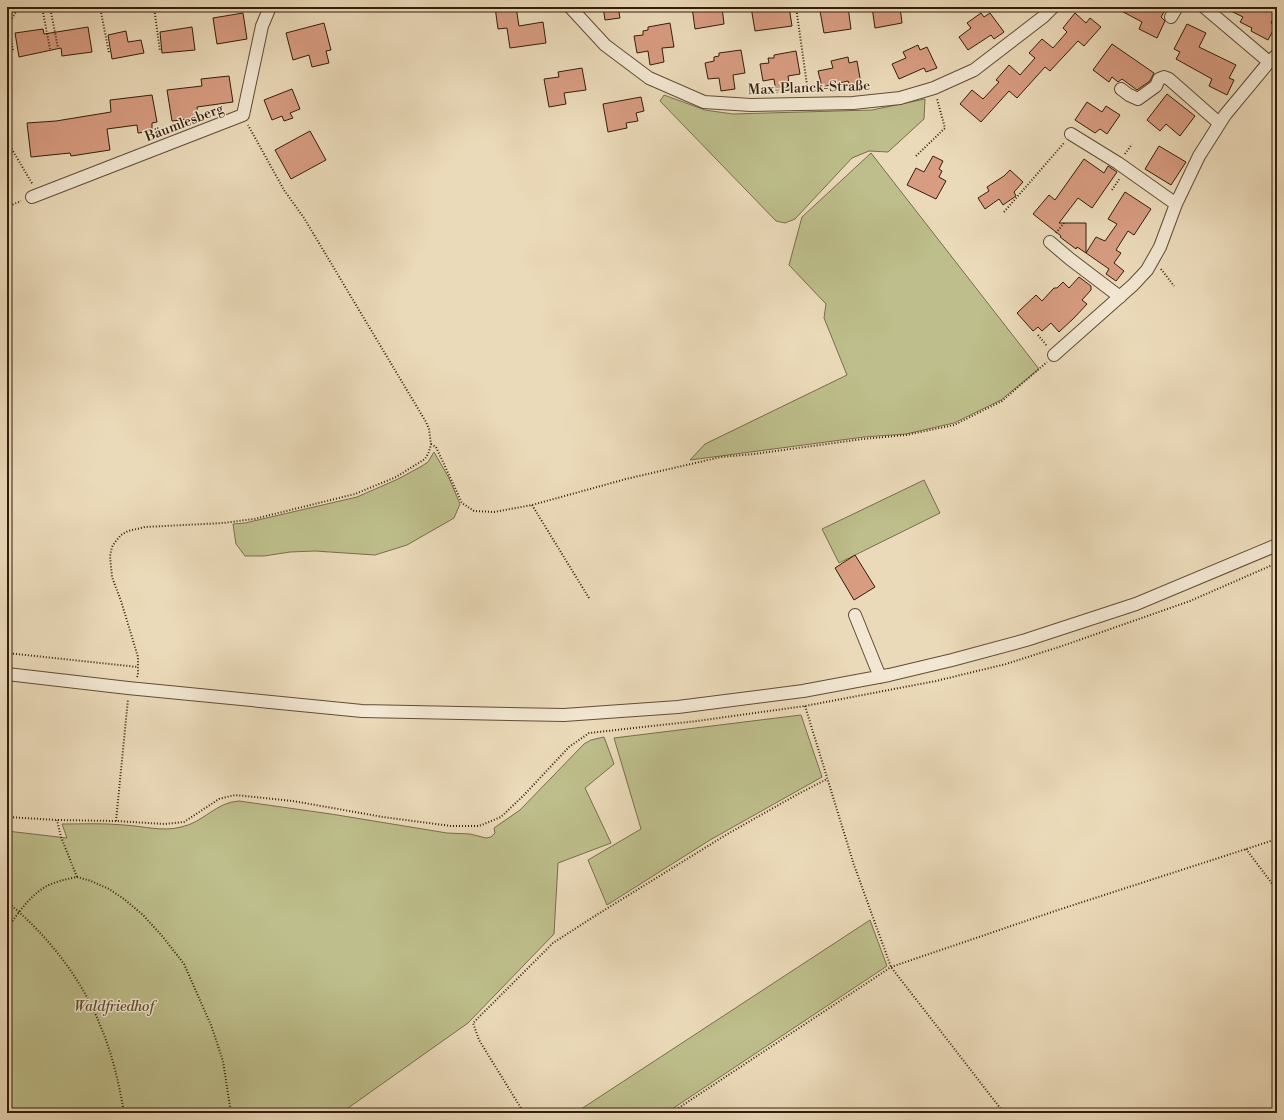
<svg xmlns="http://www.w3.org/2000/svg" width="1284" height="1120" font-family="'Libre Bodoni',serif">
<rect width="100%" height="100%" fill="#ebdab9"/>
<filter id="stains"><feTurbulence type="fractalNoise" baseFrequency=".005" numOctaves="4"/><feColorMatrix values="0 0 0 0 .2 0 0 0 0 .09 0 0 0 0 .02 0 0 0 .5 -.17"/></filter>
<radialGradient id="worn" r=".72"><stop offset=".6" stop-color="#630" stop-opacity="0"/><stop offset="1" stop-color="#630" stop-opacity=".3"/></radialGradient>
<path fill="#bdbe8b" stroke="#786e4a" d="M664 95 705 110 733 114 872 110 925 99 924 119 888 152 869 151 852 158 795 219 785 223 776 221 660 101Z
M871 153 1039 369 1001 400 954 423 906 434 864 437 690 460 705 444 847 375 824 318 826 304 789 265 802 217Z
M434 452 449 478 460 504 454 518 407 545 375 555 315 551 290 552 264 556H245L236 544 233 524 245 523 357 497 398 479 422 466 428 462Z
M924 480 940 513 839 563 822 529Z
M801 715 822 777 710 840 607 905 588 860 641 829 614 738Z
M604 737 614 764 585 788 611 843 558 863 554 934 468 1023 341 1113H7V831L67 838 62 824C83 824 103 823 124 825 143 826 162 832 181 827 203 823 216 802 239 801L331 814 447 833 470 834 486 838 491 837 495 833 494 828 520 810 584 744 591 740Z
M870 920 887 966 666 1113H575Z"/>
<path fill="#d89c81" stroke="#341d0a" d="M495 7H516L519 26 543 22 546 43 510 48 507 28 498 29Z
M603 7H618L620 18 605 20Z
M692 7H722L724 24 695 29Z
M751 7H789L792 26 755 31Z
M848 7 851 29 824 33 820 11Z
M872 7H900L902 23 875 28Z
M1114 7H1167L1161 17 1165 21 1157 38 1139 29 1142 22Z
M1223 7H1277V11L1271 23 1276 25 1268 40 1251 31 1252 28 1240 22 1243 17Z
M243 13 247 39 217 44 213 18Z
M981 13 984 17 990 13 1004 32 994 39 991 35 968 50 959 37 971 28 967 23Z
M1075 13 1086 23 1090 18 1101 27 1084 46 1078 41 1050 71 1045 67 1017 98 1009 91 981 122 960 104 972 90 983 99 999 82 996 80 1009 65 1020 75 1035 58 1029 53 1042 39 1053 48 1067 32 1063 28Z
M324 23 331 50 326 51 329 63 312 67 309 55 293 60 286 33Z
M670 23 674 47 662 48 664 62 650 65 648 51 637 53 634 36 643 35V31L648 30V27Z
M1187 24 1206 33 1199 47 1236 65 1229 78 1234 80 1227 95 1209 86 1212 79 1176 59 1180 52 1174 49Z
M88 27 92 52 62 56 61 48 19 57 15 33 43 29 44 34Z
M192 27 195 50 162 53 160 32Z
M126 31 128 42 141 40 144 53 112 59 108 35Z
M1112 44 1154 73 1150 81 1137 90 1122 79 1118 82 1112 77 1109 82 1093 70Z
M918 45 920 50 927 47 937 68 926 72 924 68 899 79 892 64 906 58 903 52Z
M741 50 745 73 733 75 735 89 721 91 719 78 708 79 705 63 714 61V57L719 56V53Z
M796 51 800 74 788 76 790 90 776 92 774 79 763 81 760 64 769 63 768 58H774V55Z
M848 57 849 63 857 61 861 84 850 86 848 81 822 87 818 71 833 68 831 61Z
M582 68 586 90 564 93 566 104 549 107 544 79 559 77 558 72Z
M229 76 233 102 197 107 198 118 172 121 167 90 202 86 201 79Z
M292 89 300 109 290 113 293 118 284 121 282 116 272 120 264 100Z
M1167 94 1195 116 1180 136 1166 124 1160 131 1147 120Z
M152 95 157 122 152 123V131L138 133 137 125 107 129 110 150 71 156 70 153 31 157 27 123 56 121 111 112 110 100Z
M641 97 644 111 636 113 638 121 626 123 627 128 608 132 603 104Z
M1087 102 1102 112 1106 106 1120 115 1107 134 1100 129 1095 133 1075 120Z
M310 131 326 160 291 179 275 150Z
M1159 146 1186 162 1171 185 1145 169Z
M933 156 943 161 939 169 942 171 939 177 946 181 936 199 907 185 916 168 924 172Z
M1084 159 1104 173 1108 166 1117 172 1092 208 1078 198 1059 223H1086V253L1077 247 1076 249 1060 237 1061 236 1033 214 1049 195 1055 200Z
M1010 170 1023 182 1014 192 1016 196 1003 205 999 199 985 209 978 198 989 191 987 187 1004 176Z
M1125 192 1151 209 1134 235 1128 231 1116 250 1121 253 1114 263 1124 271 1116 281 1106 274 1109 269 1086 253 1096 237 1105 241 1117 224 1108 219Z
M1079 277 1091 286V290L1082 300 1087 304 1074 318 1059 332 1051 323 1042 331 1038 327 1033 331 1017 313 1036 295 1042 301 1054 288H1057L1063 282 1069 288Z
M855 555 875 587 854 600 835 568Z"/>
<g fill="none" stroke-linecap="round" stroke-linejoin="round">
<g stroke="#624c36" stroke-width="14">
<path id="minor" d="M570 7 605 45 649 78 704 102 751 105 853 103 900 98 934 88 974 70 1043 17 1053 7
M1204 7 1269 62
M1171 17 1177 7
M1121 89 1129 95 1138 99 1156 86 1159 79 1164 77 1169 79 1219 123
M1071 134 1118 163 1176 204
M32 197 243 115 262 26 270 7
M1050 242 1070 259 1120 297
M1054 355 1133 285 1147 270 1160 247 1176 204 1199 156 1225 115 1269 62 1277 55
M855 615 880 677
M7 674 128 688 362 711 564 715 678 707 803 691 889 675 952 660 1026 640 1136 604 1277 545"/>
</g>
<path stroke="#341d0a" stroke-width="2" stroke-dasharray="1 2" stroke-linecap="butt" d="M42 7 50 49
M50 7 58 48
M100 7 109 53
M154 7 160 51
M796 7 808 92
M7 21 15 7
M13 50 8 25 19 7
M7 141 33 185
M1125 154 1132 144
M916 156 945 128 937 99
M1112 190 1120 178
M7 207 21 201
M1004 212 1064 143
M1056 233 1064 223
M1161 269 1174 286
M1038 335 1047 346
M431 444 436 447 462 503 474 511 494 512 532 505 626 479 721 457 754 454 863 439 906 435 954 425 1002 401 1047 362
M532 505 589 598
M7 653 138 667
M137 677 138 675V657L121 601 112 577 110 556 112 547 116 541 121 535 128 531 145 527 223 523 254 519 355 494 396 477 425 459 429 452 431 444 429 429 426 422 304 218 284 190 248 125
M805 706 854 865 891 967 1004 1113
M7 817 57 820 116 821 165 824 184 822 219 799 235 795 293 801 383 817 451 826H479L501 817 524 795 569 747 589 733 697 721 805 706 936 681 1006 664 1062 646 1190 601 1277 563
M116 821 128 699
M1246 849 1277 890
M77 877 91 881 109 889 124 899 143 915 163 937 184 964 211 1025 223 1061 231 1113
M7 902C46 933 82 979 100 1025 112 1053 119 1083 124 1113
M7 928C19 913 30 894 49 885 58 881 67 879 77 877L61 837 57 820
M7 1104 11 1113
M524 1113 479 1040 473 1023 553 943 598 914 729 833 798 794 827 779
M671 1113 891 967 1058 910 1277 839"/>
<use href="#minor" stroke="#f2e7d2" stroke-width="12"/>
</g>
<g text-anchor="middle" stroke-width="3" stroke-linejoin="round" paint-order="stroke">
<g font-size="14" fill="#341d0a" stroke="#f2e7d2">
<text transform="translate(809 87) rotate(-2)" y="5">Max-Planck-Straße</text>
<text transform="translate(184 122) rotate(-21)" y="5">Bäumlesberg</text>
</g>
<g font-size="14" font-style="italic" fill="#5d4d31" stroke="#f2e7d2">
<text x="114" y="1011">Waldfriedhof</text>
</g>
</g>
<rect width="1284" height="1120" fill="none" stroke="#ebdab9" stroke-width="24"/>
<rect x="8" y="8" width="1268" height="1104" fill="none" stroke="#341d0a" stroke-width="2"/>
<rect x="12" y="12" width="1260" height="1096" fill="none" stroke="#341d0a"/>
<rect width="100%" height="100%" filter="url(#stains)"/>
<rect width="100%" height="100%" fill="url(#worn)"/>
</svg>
